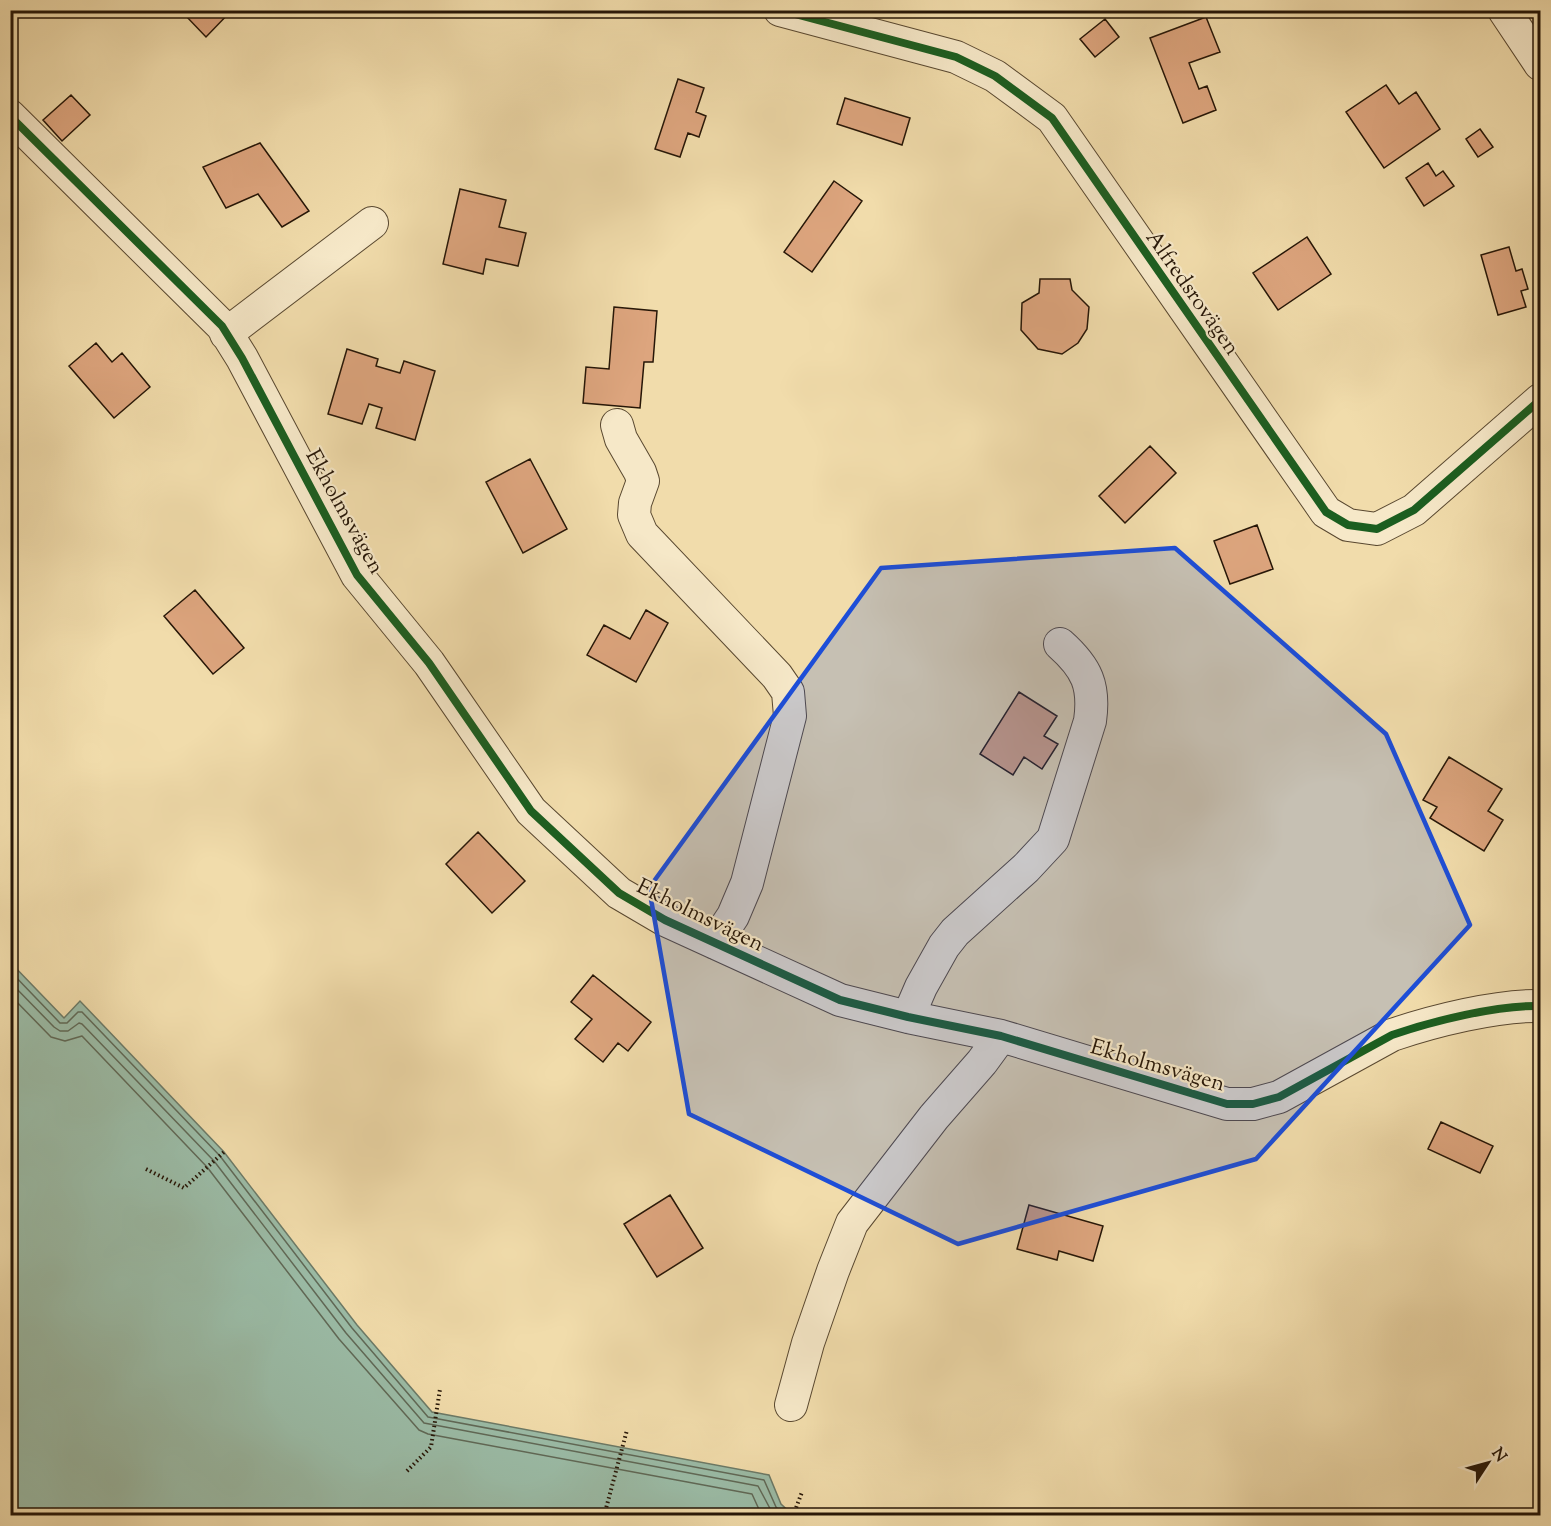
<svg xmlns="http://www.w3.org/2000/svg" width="1551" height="1526" font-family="'Sorts Mill Goudy',serif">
<rect width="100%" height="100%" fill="#f1dcab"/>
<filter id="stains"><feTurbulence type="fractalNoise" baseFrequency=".00333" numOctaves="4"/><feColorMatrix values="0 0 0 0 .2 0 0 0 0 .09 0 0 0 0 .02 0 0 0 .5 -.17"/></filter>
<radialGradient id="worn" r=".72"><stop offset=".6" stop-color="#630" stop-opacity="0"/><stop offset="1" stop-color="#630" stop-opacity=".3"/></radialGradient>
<path fill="#9bbca7" stroke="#6c7a67" stroke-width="1.5" d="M10 962 64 1018 80 1001 224 1152 357 1325 432 1412 769 1475 781 1504 793 1515H11Z"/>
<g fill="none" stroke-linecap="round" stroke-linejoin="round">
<path stroke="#606957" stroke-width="1.5" d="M10 971 60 1023H67L78 1012H82L220 1156 352 1328 428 1417 764 1480 776 1507 784 1516
M10 982 54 1027 60 1031H68L79 1023 82 1024 214 1161 346 1333 424 1423 758 1486 774 1516
M10 995 51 1037 65 1041 82 1036 207 1167 339 1339 419 1430 428 1434 752 1494 762 1516"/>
</g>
<path fill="#dda57e" stroke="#261607" stroke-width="1.5" d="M189 10H232L206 37 185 15Z
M1206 17 1220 52 1189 63 1199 89 1207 86 1216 110 1183 123 1150 38Z
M1105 19 1119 37 1095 57 1080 39Z
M678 79 704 88 696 112 706 116 699 137 688 133 680 157 655 149Z
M1386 85 1399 104 1416 92 1440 129 1384 168 1346 112Z
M71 95 90 115 62 141 43 120Z
M845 98 910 118 902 145 837 124Z
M1480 129 1493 147 1478 157 1466 139Z
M260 143 309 211 282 227 258 194 226 208 203 167Z
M1428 163 1436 176 1443 171 1454 186 1424 206 1406 178Z
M834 181 862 201 812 272 784 252Z
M460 189 506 200 499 227 526 233 518 266 486 259 483 274 443 264Z
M1307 237 1331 274 1278 310 1253 273Z
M1509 247 1516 271 1522 269 1528 289 1521 291 1526 307 1498 315 1481 255Z
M1040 279H1070L1072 290 1089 307 1087 329 1078 343 1062 354 1038 349 1021 330 1022 303 1039 293Z
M614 307 657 311 653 362H644L640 408 583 403 586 367 609 369Z
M96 343 112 362 122 353 150 387 114 418 69 366Z
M347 349 378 359 376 366 400 373 404 361 435 371 415 440 376 428 382 408 369 404 362 424 328 414Z
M1150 446 1176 473 1125 523 1099 496Z
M530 459 567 529 523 553 486 482Z
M1257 525 1273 569 1230 584 1214 541Z
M195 590 244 648 213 674 164 616Z
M646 610 668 623 636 682 587 655 604 625 630 639Z
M1019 692 1057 716 1044 736 1058 744 1042 769 1024 757 1013 775 980 754Z
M1449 757 1502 789 1488 811 1503 820 1484 851 1430 818 1437 807 1423 800Z
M478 832 525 881 492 913 446 864Z
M593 975 651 1022 628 1051 618 1043 603 1062 575 1039 592 1019 571 1002Z
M1441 1122 1493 1146 1480 1173 1428 1149Z
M670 1195 703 1248 657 1277 624 1224Z
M1029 1205 1103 1226 1093 1261 1059 1251 1057 1260 1017 1249Z"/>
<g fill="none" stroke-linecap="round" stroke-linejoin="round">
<g stroke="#594830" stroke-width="34">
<path id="minor" d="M780 10 956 57 995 76 1052 118 1326 512 1348 525 1377 529 1414 510 1540 400
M1504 10 1540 64
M10 116 222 326 242 358 357 575 429 663 531 811 619 893 665 920 840 1000 908 1017 1001 1036 1227 1104H1253L1279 1097 1392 1035C1433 1021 1497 1005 1540 1006
M226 334 372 223
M617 425 621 439 640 472 643 481 635 503 634 515 642 534 777 676 788 692 790 716 747 883 733 916 715 943
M908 1017 921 987 944 946 955 932 1026 868 1053 839 1090 721C1095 686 1087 668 1060 644
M791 1405 808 1343 833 1271 852 1223 934 1117 982 1062 1001 1036"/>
</g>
<path stroke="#261607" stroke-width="4" stroke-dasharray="1.5 3" stroke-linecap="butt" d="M146 1169 184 1188 224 1152
M407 1471 431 1447 440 1389
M604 1516 627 1430
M793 1516 802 1492"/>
<use href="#minor" stroke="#f6e8c8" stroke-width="32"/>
<g stroke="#f6e8c8" stroke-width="11">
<path id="cycleway" d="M780 10 956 57 995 76 1052 118 1326 512 1348 525 1377 529 1414 510 1540 400
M10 116 222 326 242 358 357 575 429 663 531 811 619 893 665 920 840 1000 908 1017 1001 1036 1227 1104H1253L1279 1097 1392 1035C1433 1021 1497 1005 1540 1006"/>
</g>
<use href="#cycleway" stroke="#1b5e20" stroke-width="8"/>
</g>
<path fill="#1d4ed8" fill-opacity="0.2" stroke="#1d4ed8" stroke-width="4.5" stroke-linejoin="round" d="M1175 548 1386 734 1470 925 1256 1159 958 1244 689 1114 649 888 881 568Z"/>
<g text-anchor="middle" stroke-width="4.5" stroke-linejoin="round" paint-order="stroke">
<g font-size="22" fill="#261607" stroke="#f6e8c8">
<text transform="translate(1194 292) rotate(55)" y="8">Alfredsrovägen</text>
<text transform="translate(346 511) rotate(61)" y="8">Ekholmsvägen</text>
<text transform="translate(701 914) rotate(26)" y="8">Ekholmsvägen</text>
<text transform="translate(1158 1064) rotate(16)" y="8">Ekholmsvägen</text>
</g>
</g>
<rect width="1551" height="1526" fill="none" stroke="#f1dcab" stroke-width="36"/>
<rect x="12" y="12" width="1527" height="1502" fill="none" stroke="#261607" stroke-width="3"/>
<rect x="18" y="18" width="1515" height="1490" fill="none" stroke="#261607" stroke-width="1.5"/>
<g transform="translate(1488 1463) rotate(54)" stroke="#f6e8c8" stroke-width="4.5" paint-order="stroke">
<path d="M0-4.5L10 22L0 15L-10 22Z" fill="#261607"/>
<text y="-9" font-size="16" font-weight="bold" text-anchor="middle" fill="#261607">N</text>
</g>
<rect width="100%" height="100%" filter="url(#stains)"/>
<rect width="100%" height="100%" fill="url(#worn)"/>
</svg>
